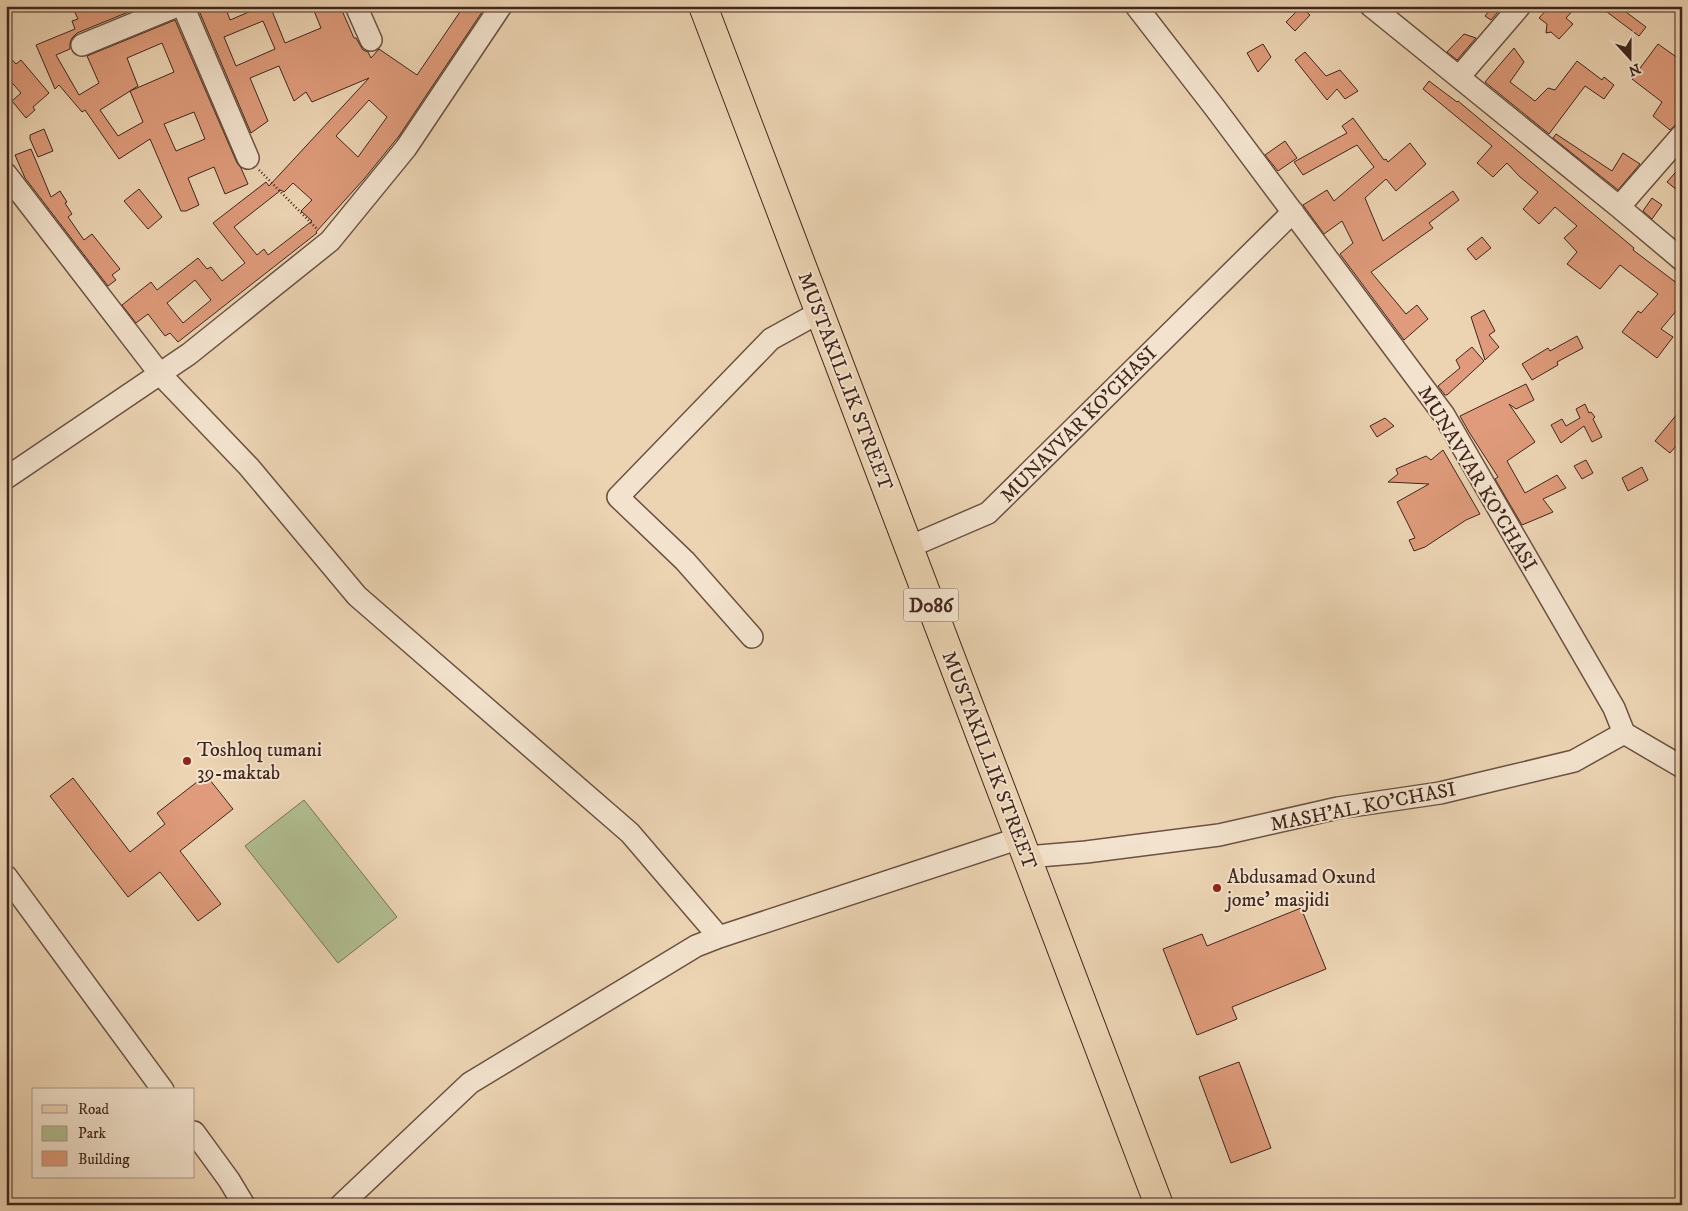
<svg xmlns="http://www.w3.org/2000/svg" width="1688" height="1211" font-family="'IM FELL DW Pica',serif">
<rect width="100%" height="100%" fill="#ecd4b3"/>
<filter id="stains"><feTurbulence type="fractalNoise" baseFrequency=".004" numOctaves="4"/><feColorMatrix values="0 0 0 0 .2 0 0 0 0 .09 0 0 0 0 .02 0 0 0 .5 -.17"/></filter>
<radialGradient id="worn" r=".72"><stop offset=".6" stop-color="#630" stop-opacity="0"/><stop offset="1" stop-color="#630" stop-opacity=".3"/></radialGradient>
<path fill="#b1be91" stroke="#787257" d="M304 800 397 917 338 963 245 846Z"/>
<path fill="#df9b7b" stroke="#40261d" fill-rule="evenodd" d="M72 6H143L77 33 72 38 70 43V49L56 55 79 95 99 83 87 56 175 20 237 163 241 168 248 184 225 194 214 167 188 178 199 205 186 211H181L150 139 119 159 85 110 82 112 59 85 55 89 36 45 75 29 72 21 78 19ZM162 43 174 72 130 91 143 122 118 136 100 110 138 86 127 58ZM194 112 205 139 176 151 164 124Z
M197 6H225L230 20 263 6H270L285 43 321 28 312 6H340L354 38H356L360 45 363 50 368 52 371 58 379 49 417 75 464 6H486L399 136 364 179 316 232 317 233 178 342 170 333 165 336 148 314 136 323 122 305 151 282 157 290 198 258 207 269 211 267 222 281 245 263 213 223 266 182 269 186 369 78 312 102 306 92 294 101 279 66 250 78 268 121 251 133ZM263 21 275 49 236 66 224 37ZM369 100 387 117 358 157 336 136ZM293 183 312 200 301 211 312 221 268 255 264 249 257 255 234 227 281 190 284 192ZM195 280 211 300 183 323 167 303Z
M1493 6H1503L1491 20 1485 16Z
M1550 6H1577L1566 18 1573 24 1559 39 1551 32 1546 33 1547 24 1539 18Z
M1599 6H1618L1646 27 1639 36Z
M1301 7 1310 15 1295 31 1286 22Z
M1464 34 1476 38 1457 60 1447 52Z
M1263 44 1271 57 1258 72 1247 53Z
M1658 44 1682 61V123H1678L1670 130 1653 116 1662 102 1632 79Z
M1514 48 1524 62 1510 82 1535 101 1548 88 1555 90 1577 61 1602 80 1604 77 1614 85 1604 99 1585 86 1549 134 1485 82Z
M1305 52 1326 76 1340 70 1358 91 1345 99 1337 89 1327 100 1295 60Z
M6 53 16 64 21 60 49 93 33 107 35 110 26 118 12 101 21 93 6 76Z
M1429 81 1457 102 1458 101 1634 248 1633 250 1682 287V304L1661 329 1673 337 1657 358 1622 332 1638 311 1641 313 1658 294 1620 265 1600 289 1567 264 1577 252 1564 238 1577 226 1555 207 1539 224 1523 209 1538 192 1519 176 1507 163 1493 177 1477 163 1492 146 1423 89Z
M1353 118 1384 160 1386 159 1388 162 1410 143 1426 164 1396 191 1386 179 1365 198 1383 241 1453 191 1459 200 1429 223 1433 228 1371 272 1406 314 1417 305 1428 319 1404 340 1340 254 1353 243 1342 221 1324 234 1303 205 1327 190 1334 201 1374 167 1357 145 1303 175 1294 162 1347 133 1342 126Z
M44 129 53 151 38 157 30 139V135Z
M1556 134 1612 171 1623 153 1640 164 1618 190 1553 138Z
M1285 141 1297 158 1278 171 1265 155Z
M31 149 51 197 60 191 67 202 65 203 72 214 68 217 84 240 92 234 120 269 112 275 116 280 108 286 25 178 15 155Z
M1682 165V194L1667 182Z
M139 189 162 217 148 229 124 201Z
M1652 198 1662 205 1652 219 1643 211Z
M1482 237 1491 248 1476 260 1467 249Z
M1484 310 1495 331 1489 335 1499 347 1485 360 1471 317Z
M1577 336 1583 348 1557 362 1558 365 1532 380 1522 364 1548 348 1550 351Z
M1472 347 1484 361 1447 395H1445L1438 386 1460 368 1456 360Z
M1526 384 1534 400 1516 409 1509 404 1535 442 1507 461 1525 493 1557 475 1566 488 1543 499 1553 512 1522 525 1495 479 1498 477 1469 432 1460 416Z
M1585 404 1589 413 1591 412 1595 417 1593 419 1602 437 1592 442 1584 426 1561 443 1551 425 1562 419 1566 426 1580 418 1576 409Z
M1682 408V439L1670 453 1655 441Z
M1385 418 1394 426 1377 437 1370 426Z
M1443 450 1480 514 1466 520 1425 547 1414 551 1409 540 1415 538 1397 502 1429 484 1388 482 1398 474 1396 469 1426 456 1431 460Z
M1586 460 1593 473 1582 479 1574 466Z
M1642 467 1648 480 1628 491 1622 478Z
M206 775 233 809 180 851 221 904 198 921 160 872 128 897 50 796 73 778 130 852 165 824 157 813Z
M1301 908 1326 969 1232 1007 1237 1019 1197 1035 1163 949 1202 934 1207 946Z
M1239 1062 1271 1148 1231 1163 1199 1077Z"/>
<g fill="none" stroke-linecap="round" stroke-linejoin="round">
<g stroke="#6b5242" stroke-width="24">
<path id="minor" d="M183 6 248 158
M356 6 371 40
M1136 6 1215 108 1444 415 1614 708 1624 733
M1371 6 1619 207 1682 260
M82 45 177 6
M1459 77 1520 6
M6 174 160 374 249 467 357 596 630 833 719 937
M1619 207 1682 135
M6 478 189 354 330 241 406 148 501 6
M909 547 988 513 1293 212
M752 637 685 561 618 497 771 339 820 312
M1027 857 1086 852 1219 835 1338 808 1440 793 1574 761 1624 733 1682 767
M6 876 163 1090
M194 1132 229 1180 244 1205
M341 1205 470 1083 696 946 719 937 1020 838"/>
</g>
<g stroke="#40261d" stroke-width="30">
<path id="major" d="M703 6 1159 1205"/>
</g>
<path stroke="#40261d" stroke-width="2.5" stroke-dasharray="1 2.5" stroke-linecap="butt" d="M259 170 318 230"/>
<use href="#minor" stroke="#f3e3ce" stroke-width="21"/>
<use href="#major" stroke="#ecd4b3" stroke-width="28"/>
</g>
<g fill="#8f2418" stroke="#f3e3ce" stroke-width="2">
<circle cx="187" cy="761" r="5"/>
<circle cx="1217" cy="888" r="5"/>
</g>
<g text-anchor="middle" stroke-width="4" stroke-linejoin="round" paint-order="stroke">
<rect fill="#f3e3ce" stroke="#765f52" stroke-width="1" x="903.5" y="588.5" width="55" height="33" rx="4"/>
<g font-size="19" font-weight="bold" fill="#40261d">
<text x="931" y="612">D086</text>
</g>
<g font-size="20" fill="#40261d" stroke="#f3e3ce">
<text transform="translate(846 381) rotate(69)" y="7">MUSTAKILLIK STREET</text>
<text transform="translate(1078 424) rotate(-45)" y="7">MUNAVVAR KO'CHASI</text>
<text transform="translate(1478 478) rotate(59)" y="7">MUNAVVAR KO'CHASI</text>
<text transform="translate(990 760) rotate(69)" y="7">MUSTAKILLIK STREET</text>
<text transform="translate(1363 806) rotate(-11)" y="7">MASH'AL KO'CHASI</text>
</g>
<g font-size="20" fill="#40261d" stroke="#f3e3ce" text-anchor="start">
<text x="197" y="756">Toshloq tumani<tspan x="197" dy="23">39-maktab</tspan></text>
<text x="1227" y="883">Abdusamad Oxund<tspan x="1227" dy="23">jome' masjidi</tspan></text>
</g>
</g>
<rect width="1688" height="1211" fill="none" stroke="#ecd4b3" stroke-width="25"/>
<rect x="8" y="8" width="1673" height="1196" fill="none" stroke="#40261d" stroke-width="2.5"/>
<rect x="12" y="12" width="1663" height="1186" fill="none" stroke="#40261d"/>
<rect x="32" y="1088" width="162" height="90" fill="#f3e3ce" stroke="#ab9787"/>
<rect x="42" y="1105" width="25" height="8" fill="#ecd4b3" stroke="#ab9787"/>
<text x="78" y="1114" font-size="15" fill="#40261d">Road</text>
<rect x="42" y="1126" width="25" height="15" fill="#b1be91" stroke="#ab9787"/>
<text x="78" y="1138" font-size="15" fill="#40261d">Park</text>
<rect x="42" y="1151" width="25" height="15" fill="#df9b7b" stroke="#ab9787"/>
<text x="78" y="1164" font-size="15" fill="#40261d">Building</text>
<g transform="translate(1630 58) rotate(159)" stroke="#f3e3ce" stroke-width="4" paint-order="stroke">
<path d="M0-4L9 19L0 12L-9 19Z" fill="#40261d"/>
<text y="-8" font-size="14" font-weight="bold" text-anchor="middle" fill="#40261d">N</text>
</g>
<rect width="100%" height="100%" filter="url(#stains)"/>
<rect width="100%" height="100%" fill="url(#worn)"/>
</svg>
